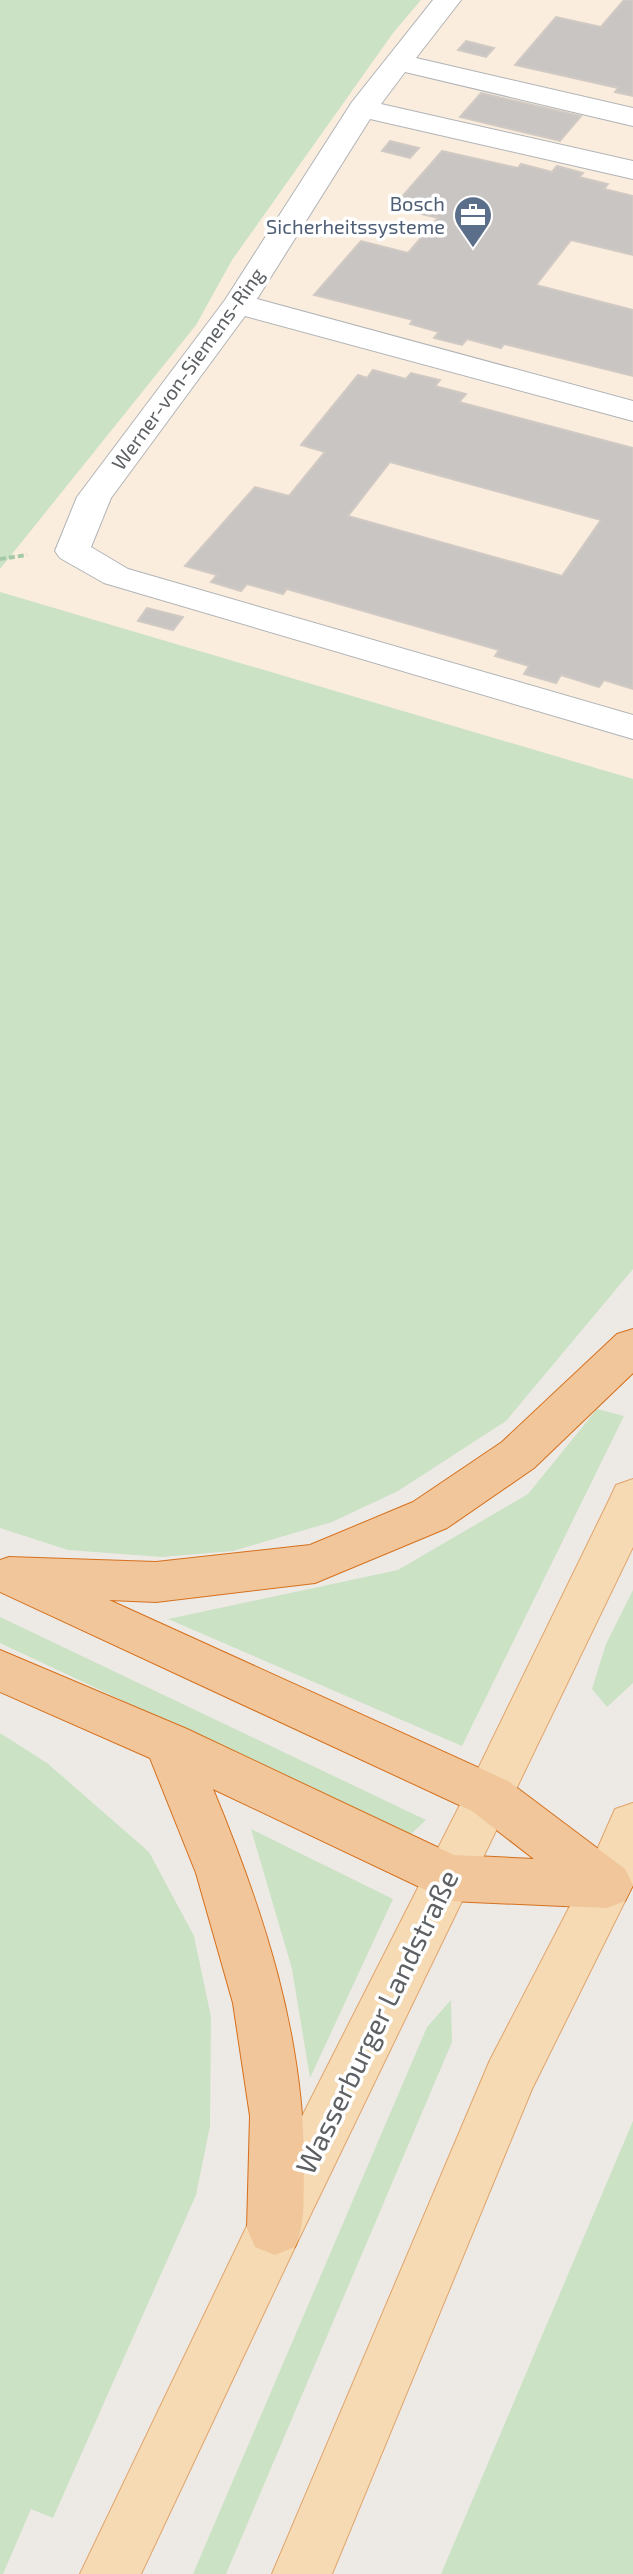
<svg xmlns="http://www.w3.org/2000/svg" width="633" height="2574" font-family="'Exo 2',sans-serif">
<rect width="100%" height="100%" fill="#edeae5"/>
<path fill="#faedde" d="M421 0H633V779L0 592V569L196 325 232 260 393 33Z"/>
<path fill="#cbe2c5" d="M0 0H421L393 33 232 260 196 325 0 569Z
M0 592 633 779V1269L506 1421 398 1491 332 1522 233 1551 162 1557 68 1550 0 1528Z
M597 1409 624 1416 462 1746 168 1619 398 1570 528 1494Z
M633 1590V1683L607 1707 592 1689 606 1644Z
M0 1617 426 1820 410 1835 0 1643Z
M0 1733 47 1763 149 1852 194 1936 211 2017 210 2126 196 2195 53 2518 31 2509 3 2574H0Z
M251 1829 393 1899 310 2078 292 1969Z
M451 2000 452 2042 226 2574H193L427 2027Z
M633 2121V2574H441Z"/>
<path fill="#c9c5c2" stroke="#d1cac4" stroke-width="2" fill-rule="evenodd" d="M624 0H633V96L615 92 618 88 515 65 556 17 601 27Z
M466 41 494 48 486 57 458 50Z
M481 93 581 116 560 141 460 117Z
M390 141 419 148 410 158 382 151Z
M442 151 518 168 521 164 552 172 557 166 583 173 579 177 608 184 604 189 633 196V255L571 240 536 285 633 310V376L504 344 501 348 467 339 462 345 434 338 439 332 410 324 413 320 314 295 361 241 408 253 438 218 393 207Z
M373 370 406 379 411 373 440 380 435 386 466 394 459 402 633 448V689L604 680 599 687 561 675 556 683 524 674 529 666 495 656 499 650 287 589 283 594 247 584 241 591 211 582 217 575 185 566 255 487 289 496 325 452 301 445 358 375 367 378ZM390 462 601 520 562 576 348 516Z
M147 608 183 617 173 630 138 621Z"/>
<g fill="none" stroke-linecap="round" stroke-linejoin="round">
<g stroke="#b0b3b6" stroke-width="2">
<path id="minor" d="M433 0H461L416 58 633 108V126L405 72 381 104 633 161V179L370 119 257 299 633 401V421L245 316 111 498 91 547 128 569 633 715V739L104 583 60 558 55 551 77 497 225 300 352 102Z"/>
</g>
<g stroke="#e0a46c" stroke-width="2">
<path id="major" d="M633 1479V1547L295 2247 141 2574H80L255 2209 472 1781 610 1498 616 1485Z
M633 1803V1885L532 2089 332 2574H272L490 2060 586 1875 615 1809Z"/>
</g>
<g stroke="#d6701d" stroke-width="2">
<path id="highway" d="M633 1329V1373L534 1468 447 1528 315 1583 156 1602 109 1600 508 1781 625 1869 633 1885 625 1901 607 1908 449 1901 213 1789C263 1910 305 2036 304 2170 303 2197 306 2222 295 2247L275 2255 255 2247 247 2228 250 2116 233 2003 196 1873 150 1758 0 1692V1650L187 1729 454 1855 534 1859 472 1811 0 1592V1560L9 1557 156 1562 310 1545 413 1502 502 1442 617 1334Z"/>
</g>
<path stroke="#a4c9a5" stroke-width="4" stroke-dasharray="6 3" stroke-linecap="butt" d="M0 559 27 555"/>
<use href="#minor" fill="#fff" fill-rule="evenodd"/>
<use href="#major" fill="#f5dab3" fill-rule="evenodd"/>
<use href="#highway" fill="#f0c69a" fill-rule="evenodd"/>
</g>
<defs>
<g id="office-pin" transform="scale(2)"><path d="M0 17L-7.5 6A9.5 9.5 0 1 1 7.5 6Z" fill="#5c6f8a" stroke="#fff"/><path d="M-6-3h4V-5.5h4V-3h4V5H-6ZM-1-4.5V-3h2v-1.5ZM-6 0V1H6V0Z" fill="#fff"/></g>
</defs>
<g fill-rule="evenodd">
<use href="#office-pin" x="473" y="215"/>
</g>
<g text-anchor="middle" stroke-width="7" stroke-linejoin="round" paint-order="stroke">
<g font-size="20" fill="#4e5e75" stroke="#fff" text-anchor="end">
<text x="445" y="211">Bosch<tspan x="445" dy="23">Sicherheitssysteme</tspan></text>
</g>
<g font-size="20" fill="#5d6164" stroke="#fff">
<text transform="translate(188 369) rotate(-54)" y="7">Werner-von-Siemens-Ring</text>
</g>
<g font-size="28" fill="#5d6164" stroke="#fff">
<text transform="translate(377 2022) rotate(-64)" y="10">Wasserburger Landstraße</text>
</g>
</g>
</svg>
